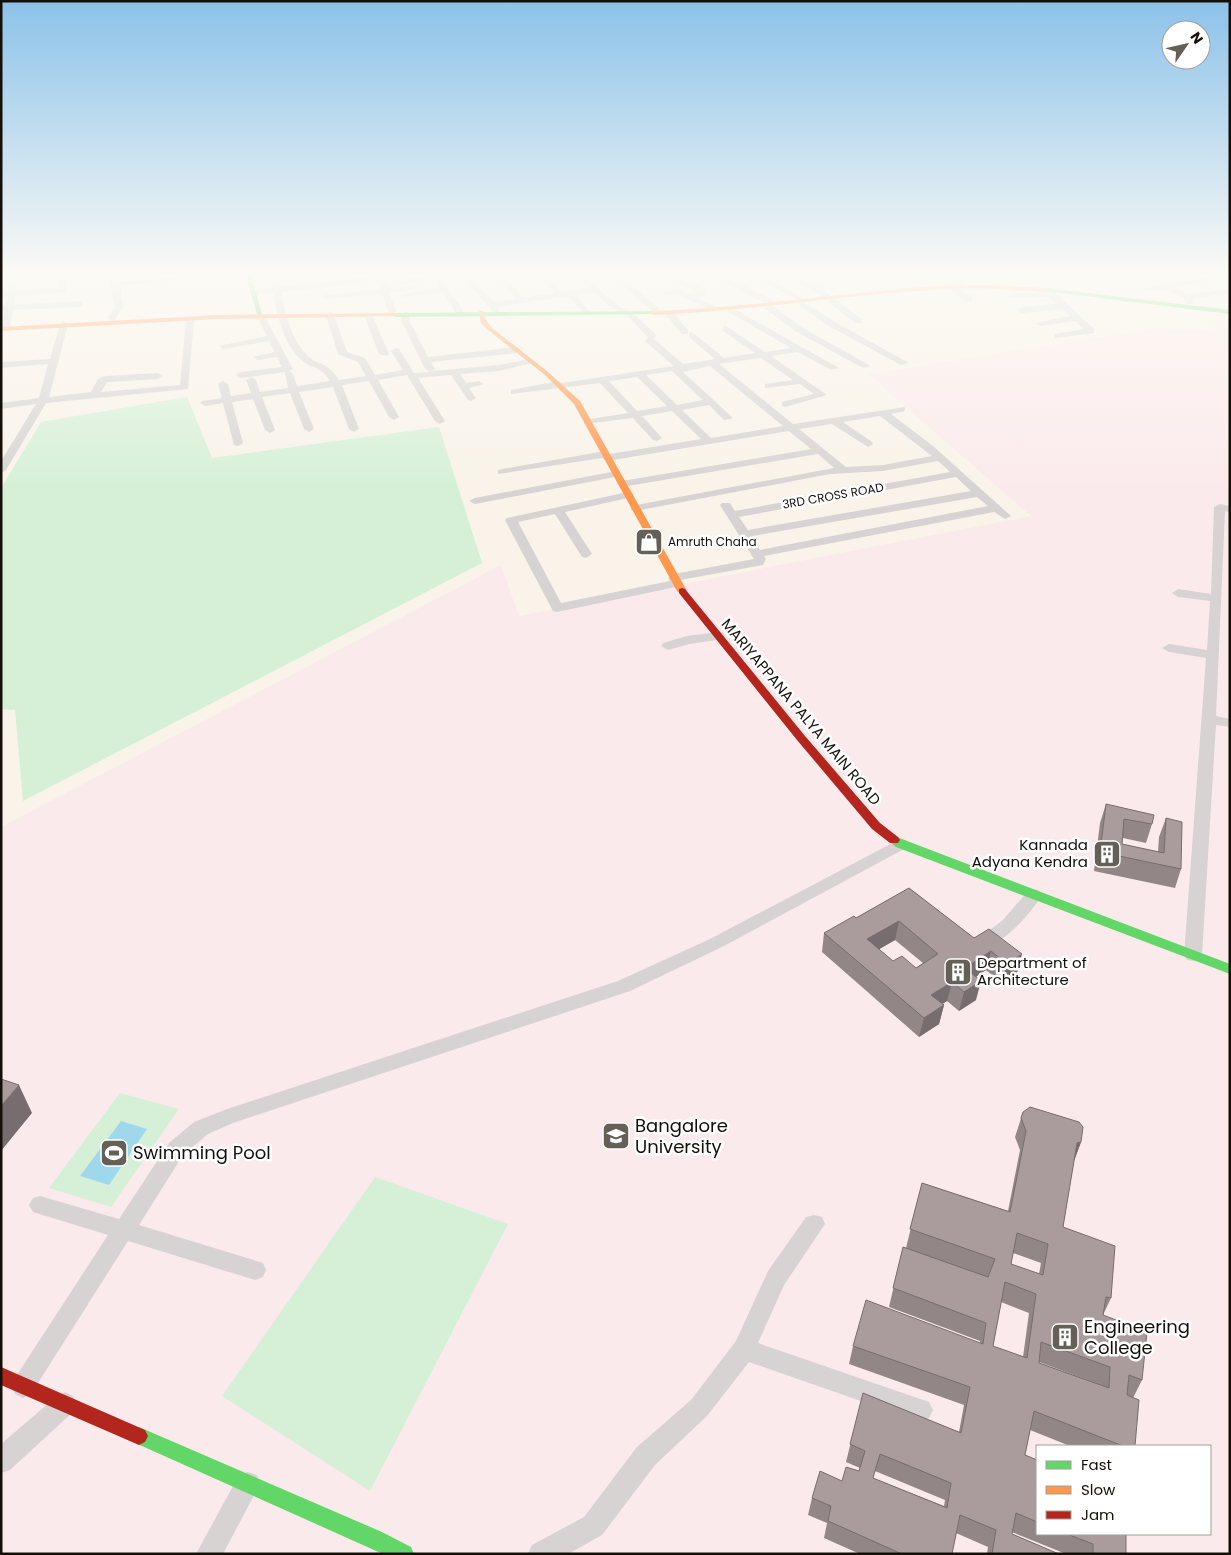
<svg xmlns="http://www.w3.org/2000/svg" width="1231" height="1555" font-family="Poppins,sans-serif">
<rect width="100%" height="100%" fill="#f9f3e9"/>
<path fill="#fbeaeb" fill-rule="evenodd" d="M1230 319V1554H1V827L501 565 519 616 1031 516 868 374 1164 327 1170 331 1219 328 1210 321ZM1037 1446H1210V1534H1037Z"/>
<path fill="#d5f0d7" d="M187 397 212 458 439 427 482 563 23 801 15 710 1 709V488L41 422Z
M120 1093 179 1109 111 1207 49 1188Z
M375 1177 508 1224 370 1491 222 1396Z"/>
<path fill="#9fd8ea" d="M121 1121 147 1129 109 1185 80 1176Z"/>
<g fill="none" stroke-linecap="round" stroke-linejoin="round">
<path fill="#d6d3d2" fill-rule="evenodd" d="M5 274H13L17 285 16 291 59 288 58 274H66V292L15 296 14 305 79 301 83 304 79 307 13 310 10 326 3 328 4 310 1 311V305H5L7 297H1V293L8 292 9 285Z
M108 274H114L118 280 124 282 213 274H240L236 276 120 285 123 307 115 320 112 321 108 318 115 307Z
M295 274H312L308 276Z
M395 274H417L383 280 388 288 414 286 418 288 390 293 396 311 392 314 388 311 382 294 326 299 322 297 326 295 380 289 379 280 281 292C285 313 292 342 309 357 322 368 326 360 339 380L366 376 358 362 338 354 326 315 330 312 334 315 347 352 365 358 375 375 403 370 391 351 396 348 399 349 414 373 429 372 425 369 401 320 402 314 406 311 410 314 409 320 428 357 517 347 521 350 517 353 431 362 435 369 431 371 499 365 531 359 536 362 499 371 460 374 466 383 479 381 484 384 469 388 476 398 471 401 468 400 451 375 418 378 445 421 440 424 435 421 407 375 378 380 399 417 394 420 389 417 369 381 342 385 359 429 354 432 349 429 333 387 299 392 314 429 309 432 304 429 290 393 262 397 275 430 270 433 265 430 253 399 232 402 243 443 238 446 234 445 223 403 205 406 200 403 202 401 222 398 218 384 223 381 228 384 231 396 251 393 246 380 251 377 256 380 260 392 288 388 285 372 241 378 236 375 241 372 282 367 277 357 258 360 253 357 275 352 269 341 223 349 219 346 267 336 257 317 258 315 265 317 293 369 289 371 293 374 297 386 330 381C321 366 314 370 303 361 284 346 277 315 273 293L254 294 250 292 251 290Z
M460 274H468L494 302 516 299 494 274H502L524 298 555 293 535 274H543L563 292 589 288 574 274H582C594 283 620 311 632 312L655 334 656 336 653 338 683 364 715 359 689 337V333L692 332 724 358 755 353 723 331V327L726 326 765 352 791 348 727 311 734 309 839 368 831 370 798 352 771 356 827 395 785 407 782 406V402L814 394 800 384 765 388V384L793 380 761 358 719 364 793 424 905 407V411L891 414 933 446 1011 516 1005 519 994 512 764 556 766 559 763 565 680 580 682 583 680 586 676 587 557 612 553 611 505 520 507 518 628 492 634 495 628 498 565 512 592 554 586 558 582 557 555 514 518 522 561 603 670 581 668 578 674 574 754 559 720 505 722 503H730L735 511 950 472 938 461 883 471 830 474 635 511 631 510V506L834 468 818 454 622 487 617 484 622 481 811 449 789 431 607 461 602 458 498 474V470L502 469 605 451 610 454 701 439 672 411 642 416 662 438 657 441 653 440 633 418 584 424V420L628 413 600 383 511 394V390L558 381 562 383 674 366 646 342 645 340 648 337 625 313 609 306 594 292 576 295 589 311 585 314 568 296 497 307 500 312 496 315ZM710 366 783 426 711 438 682 410 709 405 724 420 733 418 683 372ZM672 371 673 372 703 400 677 405 646 375ZM637 377 667 406 637 411 609 381ZM880 416 932 456 883 465 846 467 799 429 832 424 868 447 873 444 872 442 843 422ZM956 477 971 491 748 530 739 517ZM977 497 988 506 760 550 752 536Z
M609 274H646L642 276 624 279 659 308V312H653Z
M661 274H671L704 289 706 294 698 298 718 308 711 310 677 294 664 295V291L678 289 692 294 697 293Z
M749 274H758L802 297V301L835 322 909 363 901 365 829 326 799 305V301Z
M785 274H794L817 287 816 274H824L825 291 831 296 824 298Z
M942 274H951L966 284 959 286Z
M1119 274H1130L1122 277Z
M1224 274H1230V277L1173 287 1189 294 1230 289V293L1192 299 1193 303 1189 305 1185 303 1184 298 1163 289 1149 290 1145 288Z
M437 275H440V279L462 308 464 317H458L443 292 404 297 400 295 439 287 436 280 402 284H399V280Z
M725 279H731L775 301 776 303 772 305 801 327 871 366 863 368 795 331 766 309 765 307 769 305 725 283Z
M951 285 972 297V301H966L948 289V285Z
M1043 288H1049L1054 292 1094 329V333L1055 338V334L1084 329 1075 321 1039 326 1035 323 1070 316 1062 309 1022 313 1018 310 1022 307 1057 304 1048 297 1012 298 1008 296 1012 294 1043 292Z
M828 298H834L861 319V323H855L828 302Z
M666 311H672L688 330V334H682L666 315Z
M368 312 372 315 389 354 387 356 379 354 364 315Z
M190 316 194 319 188 389 46 403 6 470 1 473V461L36 404 1 409V403L39 398 48 364 1 368V362L50 359 60 324 64 321 68 324 49 397 91 392 98 379 105 376 158 373 163 376 158 379 107 382 101 392 180 385 186 319Z
M616 471 621 474 620 476 475 504 469 501 475 498Z
M1220 504 1230 506V512L1225 511 1216 716 1230 719V727L1216 725 1202 955 1199 960 1193 961 1187 960 1184 955 1206 658 1169 652 1162 648 1169 644 1207 650 1210 601 1178 597 1172 593 1178 589 1211 594 1214 507Z
M718 632 723 633 725 636 723 639 689 644 668 650 661 646 663 643 687 636Z
M900 839 906 840 908 844 906 848 722 947 630 991 233 1123 208 1134 183 1155 139 1225 263 1263 266 1270 263 1277 255 1280 128 1241 31 1394 23 1398 15 1394 11 1386 15 1378 108 1235 33 1212 29 1205 33 1198 40 1196 119 1219 169 1143 194 1122 227 1109 618 981 710 939Z
M1034 889 1040 891 1042 895C1033 911 998 952 979 946L976 942 979 938 1003 920 1028 891Z
M814 1215 822 1217 825 1224 784 1285 758 1343 929 1402 933 1410 929 1418 921 1422 749 1362 707 1416 655 1465 602 1535 568 1554H528L532 1545 584 1517 637 1447 691 1400 736 1341 768 1271 806 1217Z
M65 1392 73 1396 77 1404 73 1412 10 1470 1 1473V1444L57 1396Z
M248 1472 257 1475 260 1484 223 1554H196L239 1475Z"/>
<path fill="#63d668" fill-rule="evenodd" d="M245 274H251L263 318 258 317Z
M1046 288 1230 310V314L1044 291 1043 290Z
M654 311 656 312V314L396 317 393 315 396 313Z
M894 836 1230 964V974L896 847 888 840Z
M139 1427 382 1532 411 1547 414 1554H383L133 1442 130 1436 133 1430Z"/>
<path fill="#ff974d" fill-rule="evenodd" d="M948 285H997L1046 288 1049 290 1046 292C1013 290 980 287 947 289 849 294 752 311 654 315L651 313 654 311C753 307 850 292 948 285Z
M479 311H483L487 322 492 328 548 372 580 401 687 591 685 593 682 594 677 591 574 404 544 374 488 330 481 323Z
M396 313 399 315 398 316 218 319 1 331V327L218 315Z"/>
<path fill="#b3261e" fill-rule="evenodd" d="M682 588 685 589 805 736 880 823 898 837 900 840 898 843H890L872 829 797 740 679 593V589Z
M1 1367 145 1430 148 1436 145 1442 139 1445 1 1385Z"/>
</g>
<path fill="#928687" fill-rule="evenodd" d="M1106 804 1152 824 1146 843 1123 838 1122 844 1158 852 1159 837 1166 818 1181 869 1175 888 1094 871 1100 823Z
M909 888 974 938 989 929 1017 973 1002 983 986 970 976 977V1000L959 1011 947 1001 942 1004 944 1005 939 1024 919 1037 822 952 824 933 856 918ZM895 940 923 963 916 968 893 961 879 949Z
M1023 1112 1081 1142 1074 1161 1063 1227 1111 1298 1103 1315 1142 1380 1133 1398 1135 1446H1070L1030 1430 1025 1455 1037 1460V1534H1126V1554H1066L1012 1532V1534L1059 1554H987L988 1547 956 1533 952 1554H860L824 1538 827 1523 808 1515 812 1498 859 1471 860 1468 846 1462 863 1393 959 1432 964 1405 849 1364 853 1346 980 1343V1341L889 1307 903 1247 906 1248 922 1183 1008 1211 1020 1150 1015 1137ZM1013 1253 1041 1263 1039 1274 1011 1264ZM1001 1302 1029 1313 1023 1357 993 1346ZM1039 1362 1101 1385 1039 1363ZM875 1471 945 1500 944 1506 873 1478Z"/>
<path fill="#776d6e" d="M899 921 895 940 864 958 867 939Z
M991 951 986 970 960 987 965 968Z
M1022 954 1017 973 1002 983 1007 964Z
M981 981 976 1000 959 1011 964 992Z
M952 982 947 1001 927 1014 931 995Z
M944 1005 939 1024 919 1037 924 1018Z
M19 1085 32 1113 1 1151V1106Z
M1081 1142 1074 1161 1070 1162 1077 1143Z"/>
<path fill="#aa9c9d" stroke="#776d6e" fill-rule="evenodd" d="M1106 804 1154 815 1152 824 1124 819 1122 844 1164 853 1166 818 1182 822 1181 869 1100 852Z
M909 888 974 938 989 929 1022 954 1007 964 991 951 965 968 981 981 964 992 952 982 931 995 944 1005 924 1018 824 933 854 916 856 918ZM899 921 938 954 916 968 902 956 893 961 867 939Z
M1 1079 19 1085 1 1106Z
M1030 1107 1079 1122 1083 1127 1081 1142 1077 1143 1063 1227 1115 1246 1111 1298 1106 1297 1103 1315 1147 1332 1142 1380 1129 1375 1127 1395 1139 1400 1135 1446H1123L1034 1411 1025 1455 1037 1460V1522L1016 1513 1012 1534 1059 1554H992L996 1530 960 1515 952 1554H902L828 1521 831 1506 812 1498 820 1471 842 1481 846 1467 859 1471 865 1451 850 1444 863 1393 961 1433 970 1387 853 1346 866 1300 983 1344 986 1323 893 1288 903 1247 988 1277 995 1259 910 1229 922 1183 1010 1212 1026 1131 1021 1118 1023 1112ZM1017 1233 1048 1244 1043 1275 1011 1264ZM1005 1282 1036 1294 1027 1358 993 1346ZM1041 1342 1110 1367 1109 1388 1039 1363ZM880 1454 951 1483 947 1508 873 1478Z
M1067 1534H1126V1554H1093V1544Z"/>
<linearGradient id="sky" x2="0" y2="1"><stop stop-color="#8bc2e9"/><stop offset="0.56" stop-color="#fcfaf5"/><stop offset="1" stop-color="#fcfaf5" stop-opacity="0"/></linearGradient>
<rect width="1231" height="491" fill="url(#sky)"/>
<defs>
<g id="shop-square" transform="scale(1.4375)"><rect x="-9" y="-9" width="18" height="18" rx="4" fill="#645f57" stroke="#fff"/><path d="M-5-2.5h2.3a2.7 3.5 0 0 1 5.4 0H5L5.5 6h-11ZM-1.5-2.5h3a1.5 2.3 0 0 0-3 0Z" fill="#fff"/></g>
<g id="building-square" transform="scale(1.4375)"><rect x="-9" y="-9" width="18" height="18" rx="4" fill="#645f57" stroke="#fff"/><path d="M-4-6H4V6H1V3H-1V6H-4ZM-2.5-4.3h1.7v1.8h-1.7ZM.8-4.3h1.7v1.8H.8ZM-2.5-1h1.7V.8h-1.7ZM.8-1h1.7V.8H.8Z" fill="#fff"/></g>
<g id="university-square" transform="scale(1.4375)"><rect x="-9" y="-9" width="18" height="18" rx="4" fill="#645f57" stroke="#fff"/><path d="M0-5L7-2L0 1L-7-2ZM-4 1L0 2.5L4 1V4Q0 6-4 4Z" fill="#fff"/></g>
<g id="stadium-square" transform="scale(1.4375)"><rect x="-9" y="-9" width="18" height="18" rx="4" fill="#645f57" stroke="#fff"/><path d="M0-5a6.5 5 0 1 0 0 10a6.5 5 0 1 0 0-10ZM-3.5-1.8h7v3.6h-7Z" fill="#fff"/></g>
</defs>
<g fill-rule="evenodd">
<use href="#shop-square" x="649" y="542"/>
<use href="#building-square" x="1107" y="854"/>
<use href="#building-square" x="958" y="972"/>
<use href="#university-square" x="616" y="1136"/>
<use href="#stadium-square" x="114" y="1153"/>
<use href="#building-square" x="1065" y="1337"/>
</g>
<g text-anchor="middle" stroke-width="5" stroke-linejoin="round" paint-order="stroke">
<g font-size="12" fill="#140f08" stroke="#fff">
<text transform="translate(833 496) rotate(-10)" y="4">3RD CROSS ROAD</text>
</g>
<g font-size="12" fill="#140f08" stroke="#fff" text-anchor="start">
<text x="668" y="546">Amruth Chaha</text>
</g>
<g font-size="15" fill="#140f08" stroke="#fff">
<text transform="translate(801 712) rotate(50)" y="5">MARIYAPPANA PALYA MAIN ROAD</text>
</g>
<g font-size="15" fill="#140f08" stroke="#fff" text-anchor="end">
<text x="1088" y="850">Kannada<tspan x="1088" dy="17">Adyana Kendra</tspan></text>
<text x="977" y="968" text-anchor="start">Department of<tspan x="977" dy="17">Architecture</tspan></text>
</g>
<g font-size="18" fill="#140f08" stroke="#fff" text-anchor="start">
<text x="635" y="1132">Bangalore<tspan x="635" dy="21">University</tspan></text>
<text x="133" y="1159">Swimming Pool</text>
<text x="1084" y="1333">Engineering<tspan x="1084" dy="21">College</tspan></text>
</g>
</g>
<rect width="1231" height="1555" fill="none" stroke="#140f08" stroke-width="5"/>
<rect x="1036" y="1445" width="175" height="90" fill="#ffffff" stroke="#a19f9c"/>
<rect x="1046" y="1461" width="25" height="8" fill="#63d668" stroke="#a19f9c"/>
<text x="1081" y="1470" font-size="15" fill="#140f08">Fast</text>
<rect x="1046" y="1486" width="25" height="8" fill="#ff974d" stroke="#a19f9c"/>
<text x="1081" y="1495" font-size="15" fill="#140f08">Slow</text>
<rect x="1046" y="1511" width="25" height="8" fill="#b3261e" stroke="#a19f9c"/>
<text x="1081" y="1520" font-size="15" fill="#140f08">Jam</text>
<g transform="translate(1186 45) rotate(56)"><circle r="24" fill="#ffffff" stroke="#a19f9c"/>
<path d="M0-4L9 19L0 12L-9 19Z" fill="#645f57"/>
<text y="-8" font-size="14" font-weight="bold" text-anchor="middle" fill="#140f08">N</text>
</g>
</svg>
